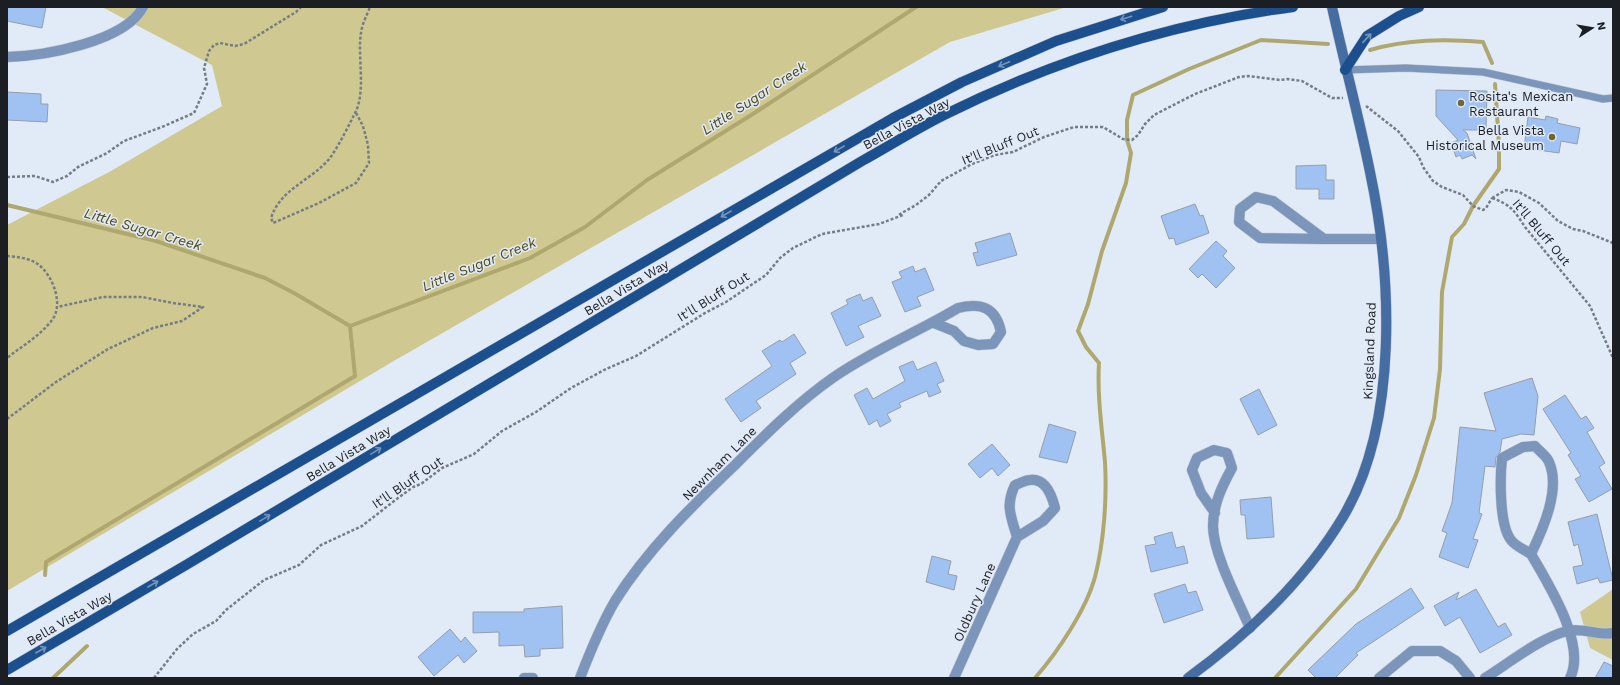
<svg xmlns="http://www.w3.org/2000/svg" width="1620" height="685" font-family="'Work Sans',sans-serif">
<rect width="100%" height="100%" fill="#e1eaf7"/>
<path fill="#cfc991" d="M102 7H1067L950 42 392 362 7 591V225L111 171 222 106 212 65Z
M1613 589V660L1590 648 1580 612Z"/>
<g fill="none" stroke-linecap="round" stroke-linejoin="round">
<path stroke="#afa86e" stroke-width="4" d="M1370 50C1408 39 1445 39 1483 42L1492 63
M7 205 156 241 265 278 294 293 350 326 530 258 585 227 647 180 756 112 916 7
M45 575 46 562 355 376 350 326
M53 678 87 646
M1035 678C1057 653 1086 610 1095 577 1104 542 1107 498 1105 462 1102 429 1097 396 1099 363L1086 347 1078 331 1088 304 1102 251 1126 183 1131 153 1127 140V120L1133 95 1189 69 1261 40 1328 44
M1275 678 1356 589 1399 518 1416 475 1434 418 1440 369 1442 292 1452 237 1464 224 1473 206 1499 169V145L1495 84"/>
</g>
<path fill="#9fc2f2" stroke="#959ea9" d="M7 7H46L42 28 7 21Z
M1436 90 1487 91 1486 130H1463L1467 133 1476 159 1472 155 1462 159 1460 155 1456 157 1451 143 1458 140 1436 116Z
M7 92 41 94V104H48L47 122 7 120Z
M1546 116 1558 119 1557 123 1580 128 1577 144 1561 141 1559 153 1524 148 1528 117 1545 120Z
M1326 165V180H1334V199H1319V189H1296V166Z
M1195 204 1200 216 1203 215 1209 233 1176 245 1174 238 1169 239 1161 216Z
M1010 233 1017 255 977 266 973 253 978 252 975 243Z
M1216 241 1227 251 1223 256 1235 268 1216 288 1202 274 1198 278 1189 269Z
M913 266 915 272 925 268 934 290 917 297 921 306 905 312 892 282 902 278 899 272Z
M860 294 863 301 872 297 881 316 858 326 864 337 846 346 831 313 848 304 846 300Z
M794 334 806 353 790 363 796 374 756 401 761 408 741 422 725 399 772 366 762 351 780 340 782 342Z
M913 361 917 370 936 362 944 381 937 384 941 392 929 397 927 391 899 403 901 407 887 414 891 421 880 427 877 420 869 425 854 395 867 388 873 399 905 381 899 367Z
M1532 378 1538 396 1534 435 1521 434 1502 439 1500 452 1496 457 1495 467 1485 466 1479 513 1482 514 1473 539 1478 540 1468 568 1439 557 1447 533 1442 531 1452 503 1460 427 1496 431 1484 393Z
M1259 389 1277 425 1258 435 1240 399Z
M1565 395 1581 419 1586 416 1594 428 1587 432 1605 463 1599 467 1612 489 1589 502 1575 479 1581 476 1568 455 1571 453 1543 409Z
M1049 424 1076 432 1067 463 1039 457Z
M992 444 1010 465 998 476 992 468 980 478 968 464Z
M1271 497 1274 537 1247 539 1245 515H1241L1240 500Z
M1597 514 1613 580 1600 583 1598 578 1577 584 1573 567 1583 565 1578 544 1574 546 1568 522Z
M1172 532 1176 548 1184 546 1188 563 1151 572 1145 546 1156 544 1154 537Z
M932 556 951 561 948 574 957 576 954 590 926 582Z
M1185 584 1188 593 1196 591 1203 610 1164 623 1154 594Z
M1411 588 1424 608 1356 653 1358 655 1335 678H1316L1308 670 1356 624Z
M1476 589 1498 627 1505 623 1512 635 1480 653 1460 617 1445 626 1434 606 1459 592 1456 600Z
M562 606 563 648 540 649V656L525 657 524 645 499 646V632L473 633V612H524V609Z
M450 629 461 642 465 637 477 651 464 663 458 655 434 676 418 657Z
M1604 662 1613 666V678H1595Z"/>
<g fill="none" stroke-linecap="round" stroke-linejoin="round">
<g stroke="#bdc5d1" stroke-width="8">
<path id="lane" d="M1345 70 1406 68 1483 72 1603 99 1613 98"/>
</g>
<g stroke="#bdc5d1" stroke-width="11">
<path id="street" d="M7 57C43 56 125 42 143 7
M1256 197 1273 201 1324 239 1260 238 1239 222 1240 209Z
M1324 239H1381
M1535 446C1539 451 1547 456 1549 462 1561 489 1543 529 1531 554 1525 550 1515 546 1511 540 1499 525 1500 477 1502 458L1523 447Z
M1215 513 1201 493 1192 470 1197 458 1214 450 1227 453 1232 468C1222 486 1213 505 1213 526 1213 554 1239 602 1250 628
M1531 554C1548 584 1587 644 1570 678
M524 678H533
M580 678C590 652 601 625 615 601 647 550 692 506 735 465 766 434 798 402 834 377 873 350 918 332 958 308 982 302 996 308 1001 332L993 344 978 345 964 341 954 331 934 323
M954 678 1017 537 1043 521 1055 508C1052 496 1046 478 1030 480 1025 480 1019 484 1015 485 1005 506 1011 516 1017 537
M1379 678 1412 651H1440L1456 661 1470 678
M1485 678C1509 663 1540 638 1567 631 1583 627 1598 636 1613 633"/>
</g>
<g stroke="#bdc5d1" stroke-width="11">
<path id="secondary" d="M1188 678C1248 634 1304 582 1343 517 1399 423 1392 276 1370 172 1359 117 1344 62 1332 7"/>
</g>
<g stroke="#bdc5d1" stroke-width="11">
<path id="primary" d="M1345 70 1367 36 1399 16 1419 7
M7 631 893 118 962 82 1056 41 1163 7
M7 670 186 565 862 161C889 146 916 129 944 115 1053 61 1172 23 1293 7"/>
</g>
<path stroke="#767c84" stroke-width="2.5" stroke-dasharray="3 2" stroke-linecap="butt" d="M1366 106 1398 131 1419 157 1423 167 1433 181 1442 187 1463 195 1473 206 1483 210 1486 208 1492 198
M356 113 363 126 368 145 369 163 356 183 319 203 273 223 271 218C281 188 311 181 330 158 339 145 347 129 354 115 367 93 357 57 361 33 362 24 367 15 370 7
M7 177 35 176 53 182 67 176 78 167 107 153 124 141 162 127 194 113 207 84 204 68 209 51 214 45 220 43 235 46 244 44 296 12 301 7
M1492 198C1511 205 1514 210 1525 227L1590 306 1613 358
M1492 198 1506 190 1519 192 1539 203 1558 221 1573 229 1583 231 1613 243
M7 256C17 257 31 258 39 265 53 276 64 305 52 320 40 336 22 346 7 358
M7 419 56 382 108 349 153 328 182 321 203 307 173 303 142 297H103L57 307
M154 678 177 649 193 634 216 621 226 610 264 580 299 565 321 545 362 526 398 498 413 487 421 484 442 468 474 454 502 431 536 412 571 388 606 369 636 356 705 313 726 302 766 275 780 258 793 248 822 234 879 224 903 215 900 214 916 205 929 195 941 181 972 164 995 155 1013 152 1044 137 1074 127H1103L1123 139 1132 140 1138 135 1145 124 1154 115 1195 94 1239 77 1248 76 1280 80 1288 79 1302 81 1332 98H1343"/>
<use href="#lane" stroke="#7b96ba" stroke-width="7"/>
<use href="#street" stroke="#7b96ba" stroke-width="10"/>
<use href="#secondary" stroke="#466da1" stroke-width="10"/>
<use href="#primary" stroke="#1c4f8e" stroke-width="10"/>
</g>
<defs><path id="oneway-shaft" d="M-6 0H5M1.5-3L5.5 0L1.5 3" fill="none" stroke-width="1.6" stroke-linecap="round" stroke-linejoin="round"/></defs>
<g stroke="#7595bd">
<use href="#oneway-shaft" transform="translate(1126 18) rotate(163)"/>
<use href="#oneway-shaft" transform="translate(1367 38) rotate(-47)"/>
<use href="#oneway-shaft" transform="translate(1004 64) rotate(157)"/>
<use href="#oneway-shaft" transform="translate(839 149) rotate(150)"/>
<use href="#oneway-shaft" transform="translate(726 214) rotate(150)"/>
<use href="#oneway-shaft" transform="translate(376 451) rotate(-31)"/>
<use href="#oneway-shaft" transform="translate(265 518) rotate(-31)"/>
<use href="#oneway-shaft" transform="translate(153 584) rotate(-30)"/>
<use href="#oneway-shaft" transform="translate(41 650) rotate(-30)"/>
</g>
<g fill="#6e6734" stroke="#e1eaf7" stroke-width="1.5">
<circle cx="1461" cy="103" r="4"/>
<circle cx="1552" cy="137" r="4"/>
</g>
<g text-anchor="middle" stroke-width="3" stroke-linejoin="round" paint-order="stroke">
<g font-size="13" fill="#1b1e23" stroke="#e1eaf7" text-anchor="start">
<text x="1469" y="101">Rosita's Mexican<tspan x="1469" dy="15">Restaurant</tspan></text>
<text x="1544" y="135" text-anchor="end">Bella Vista<tspan x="1544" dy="15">Historical Museum</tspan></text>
</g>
<g font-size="13" fill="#1b1e23" stroke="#e1eaf7">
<text transform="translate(906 123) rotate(-28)" y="5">Bella Vista Way</text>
<text transform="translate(1000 145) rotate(-22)" y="5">It'll Bluff Out</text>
<text transform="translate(1542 232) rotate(50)" y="5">It'll Bluff Out</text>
<text transform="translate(626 287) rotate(-31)" y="5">Bella Vista Way</text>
<text transform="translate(713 296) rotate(-32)" y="5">It'll Bluff Out</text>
<text transform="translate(1369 351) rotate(-88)" y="5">Kingsland Road</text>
<text transform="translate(348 453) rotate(-31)" y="5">Bella Vista Way</text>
<text transform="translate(719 463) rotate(-45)" y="5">Newnham Lane</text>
<text transform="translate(407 482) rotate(-34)" y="5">It'll Bluff Out</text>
<text transform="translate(974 602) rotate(-66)" y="5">Oldbury Lane</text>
<text transform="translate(69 618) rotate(-30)" y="5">Bella Vista Way</text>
</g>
<g font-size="14" font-style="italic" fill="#4e481b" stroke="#e1eaf7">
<text transform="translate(754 98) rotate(-33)" y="5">Little Sugar Creek</text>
<text transform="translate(143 229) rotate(16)" y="5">Little Sugar Creek</text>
<text transform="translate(479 264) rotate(-22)" y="5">Little Sugar Creek</text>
</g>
</g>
<rect width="1620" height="685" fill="none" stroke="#1b1e23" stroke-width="16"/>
<g transform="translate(1592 28) rotate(78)" stroke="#e1eaf7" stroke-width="3" paint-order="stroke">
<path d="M0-3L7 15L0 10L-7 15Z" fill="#1b1e23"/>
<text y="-6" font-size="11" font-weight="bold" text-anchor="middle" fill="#1b1e23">N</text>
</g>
</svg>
